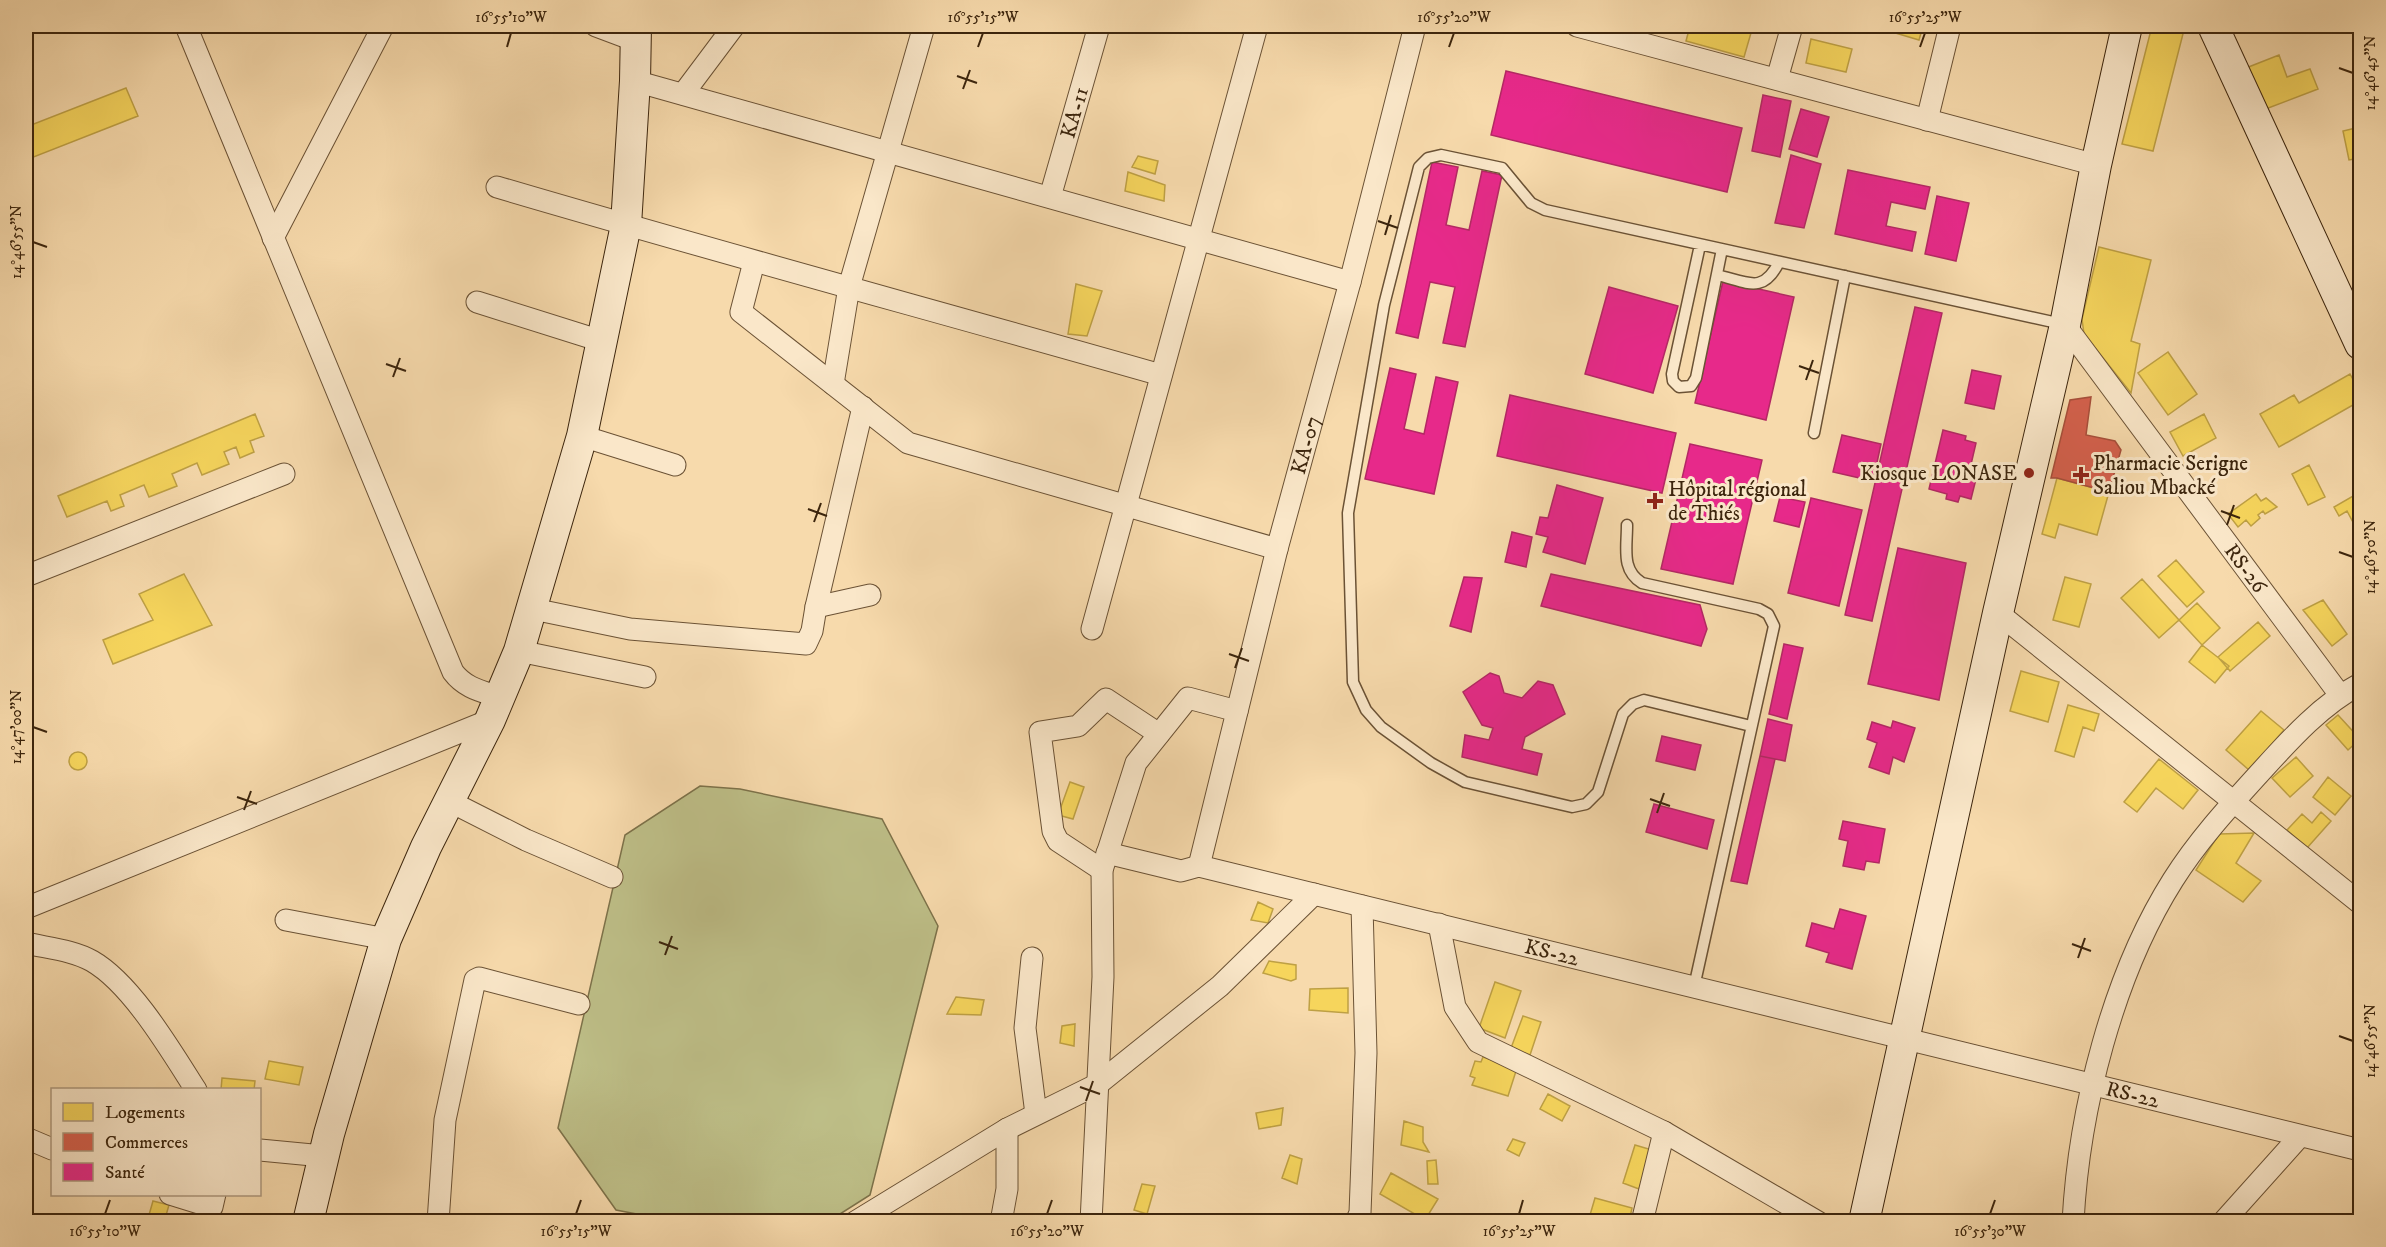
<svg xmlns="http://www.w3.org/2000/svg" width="2386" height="1247" font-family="'IM FELL DW Pica',serif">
<rect width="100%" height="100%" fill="#f7daac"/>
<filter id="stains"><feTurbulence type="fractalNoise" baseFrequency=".00333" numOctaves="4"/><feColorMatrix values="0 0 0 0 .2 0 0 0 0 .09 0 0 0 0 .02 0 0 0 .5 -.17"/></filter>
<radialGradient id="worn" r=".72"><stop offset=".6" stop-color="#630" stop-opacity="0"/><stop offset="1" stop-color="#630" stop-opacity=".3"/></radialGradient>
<path fill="#bebf88" stroke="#7d724a" stroke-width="1.5" d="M700 786 740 789 882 819 938 926 870 1195 829 1221H673L616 1210 558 1128 625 835Z"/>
<path fill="#f6d55c" stroke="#bea044" stroke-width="1.5" d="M1690 26H1753L1744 57 1686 41Z
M1872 26H1923L1919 40Z
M2152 26H2185L2153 151 2122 144Z
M1811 39 1852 49 1846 72 1806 63Z
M2279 55 2287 77 2310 69 2318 89 2263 110 2246 68Z
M126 88 138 116 26 160V127Z
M2360 127V158L2349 160 2343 131Z
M1138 156 1158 161 1155 174 1132 167Z
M1128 172 1165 185 1164 201 1125 191Z
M2099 247 2151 260 2131 341 2140 344 2131 393 2084 334 2082 319Z
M1076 284 1102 291 1087 336 1068 334Z
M2168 352 2197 394 2168 415 2138 373Z
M2350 374 2360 392V401L2279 447 2260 414 2294 395 2299 403Z
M255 414 264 436 250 441 254 452 240 458 236 447 224 452 229 464 202 475 197 463 172 474 177 486 149 497 144 485 120 495 124 506 111 511 107 501 67 517 58 496Z
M2204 414 2216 438 2183 456 2170 432Z
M2309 465 2325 497 2308 505 2292 474Z
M2057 478 2109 492 2097 535 2059 524 2055 538 2042 534Z
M2360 492V523L2355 526 2347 511 2339 516 2334 507Z
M2256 494 2261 501 2266 498 2277 507 2265 514 2263 511 2258 515 2260 518 2251 526 2246 520 2238 527 2228 514Z
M2176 560 2204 592 2187 607 2158 576Z
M184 574 212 625 113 664 103 640 153 620 139 594Z
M2065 577 2091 584 2079 627 2053 620Z
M2142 579 2179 620 2159 638 2121 598Z
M2323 600 2347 634 2332 646 2303 610Z
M2197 603 2220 628 2202 645 2179 620Z
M2258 622 2270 636 2230 671 2218 657Z
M2202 645 2229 666 2215 683 2189 662Z
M2021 671 2059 682 2048 722 2010 711Z
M2068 705 2099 714 2094 731 2083 727 2074 757 2055 751Z
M2261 711 2284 730 2249 770 2226 750Z
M2338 715 2360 739 2348 750 2326 725Z
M69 761a9 9 0 1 1 18 0a9 9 0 1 1-18 0Z
M2296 757 2313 776 2290 797 2272 778Z
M2159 759 2198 790 2183 809 2156 788 2137 812 2124 802Z
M2328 777 2351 796 2335 815 2313 797Z
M1070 782 1084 787 1073 819 1058 815Z
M2321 812 2331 821 2307 848 2287 830 2302 814 2312 823Z
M2254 833 2236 863 2261 881 2243 902 2196 870 2219 834Z
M1258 902 1273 909 1268 923 1251 920Z
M1269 961 1296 965V979L1291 981 1263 973Z
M1495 982 1521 991 1505 1038 1479 1028Z
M1348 988V1013L1309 1010 1310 989Z
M956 997 984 1000 981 1015 947 1014Z
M1523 1016 1541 1022 1530 1055 1511 1048Z
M1075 1024 1074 1046 1060 1043 1062 1026Z
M1483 1057 1517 1068 1508 1096 1472 1085 1475 1078 1470 1076 1475 1061 1481 1062Z
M269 1061 303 1067 299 1085 265 1079Z
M222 1078 255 1081 254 1090H221Z
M1548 1094 1570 1106 1562 1121 1540 1109Z
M1283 1108 1281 1125 1259 1129 1256 1113Z
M1404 1121 1423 1127V1142L1429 1152 1401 1145Z
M1513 1139 1525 1143 1519 1156 1507 1150Z
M1635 1145 1652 1150 1639 1189 1623 1183Z
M1290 1155 1302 1159 1297 1184 1282 1178Z
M1436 1160 1438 1184H1428L1427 1161Z
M1391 1173 1438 1199 1425 1220 1380 1194Z
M1142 1184 1155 1186 1147 1214 1134 1210Z
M1595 1198 1632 1208 1629 1222H1613L1590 1215Z
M153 1201 169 1205 164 1222H147Z
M1748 1214 1772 1220 1771 1222H1746Z"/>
<path fill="#d6604d" stroke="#a84e3a" stroke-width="1.5" d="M2091 397 2086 435 2115 441 2121 450 2109 492 2057 478H2051L2070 400Z"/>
<path fill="#e7298a" stroke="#b42864" stroke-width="1.5" d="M1506 71 1742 128 1727 192 1491 135Z
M1763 95 1791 101 1780 157 1752 151Z
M1801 109 1829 117 1817 157 1789 149Z
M1791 155 1821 164 1804 228 1775 223Z
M1432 162 1458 167 1446 225 1469 230 1482 171 1502 175 1465 347 1443 343 1455 287 1430 282 1418 338 1396 333Z
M1848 170 1930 187 1925 209 1891 202 1886 226 1916 232 1912 251 1835 234Z
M1937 196 1969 203 1956 261 1925 254Z
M1723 281 1794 297 1766 420 1695 403Z
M1609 287 1678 306 1653 393 1585 374Z
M1915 307 1942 313 1872 621 1845 615Z
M1390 368 1416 374 1404 429 1424 434 1436 377 1458 382 1434 494 1365 479Z
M1972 370 2001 376 1994 409 1965 403Z
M1510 395 1676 433 1662 493 1497 456Z
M1943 430 1966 436 1965 440 1976 443 1969 473 1977 475 1971 499 1960 496 1958 502 1946 499 1947 494 1929 489Z
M1842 435 1881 444 1873 481 1833 472Z
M1690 444 1762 460 1733 584 1661 569Z
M1557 485 1603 498 1585 564 1543 552 1548 537 1536 534 1540 517 1548 518Z
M1780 497 1805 502 1799 527 1774 521Z
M1811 498 1862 510 1839 606 1788 593Z
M1512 532 1532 537 1526 567 1505 562Z
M1898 548 1966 563 1939 700 1868 684Z
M1551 574 1700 605 1707 629 1701 646 1541 606Z
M1464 577 1482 578 1471 632 1450 626Z
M1784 644 1803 648 1787 719 1769 714Z
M1490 673 1499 676 1504 693 1522 698 1538 681 1553 685 1565 714 1525 737 1522 749 1542 754 1537 775 1462 757 1465 735 1489 740 1493 728 1482 725 1463 692Z
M1768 719 1792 725 1785 761 1760 756Z
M1893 721 1915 728 1904 762 1893 757 1889 774 1869 767 1877 743 1867 739 1872 722 1891 728Z
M1662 736 1701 745 1695 770 1656 761Z
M1760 756 1775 759 1747 884 1731 881Z
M1654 804 1714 820 1707 849 1646 832Z
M1843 821 1885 829 1879 863 1866 861 1864 870 1843 866 1848 841 1839 839Z
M1840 909 1866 916 1852 969 1826 962 1829 953 1806 946 1812 923 1834 929Z"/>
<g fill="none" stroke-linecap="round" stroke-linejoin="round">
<g stroke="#6b5235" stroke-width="13">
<path id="lane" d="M1700 245 1672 374 1673 381 1679 387 1691 386 1696 378 1722 249
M1717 275C1747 282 1763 295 1779 262
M1814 433 1845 276
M1627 525C1627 549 1621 570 1642 583L1759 609 1768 614 1774 626 1694 987
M1751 726 1644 700 1633 704 1623 714 1598 792 1586 804 1572 807 1465 782 1431 763 1381 727 1366 710 1353 682 1348 513 1384 305 1419 167 1428 158 1441 155 1502 168 1531 203 1545 210 2062 324"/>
</g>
<g stroke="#6b5235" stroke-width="23">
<g id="street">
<path d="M186 26 453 672C465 688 481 691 499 697"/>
<path d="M596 26 636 41"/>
<path d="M1577 26 2096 165"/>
<path d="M1777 79 1792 26"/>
<path d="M635 81 1350 282"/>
<path d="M683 94 734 26"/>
<path d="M1927 120 1950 26"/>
<path d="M497 187C717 252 940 312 1161 375"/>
<path id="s1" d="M1050 197 1099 26"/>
<path d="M273 238 383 26"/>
<path d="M754 262 741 312 908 443 1277 549"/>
<path d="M477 302 601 341"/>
<path id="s2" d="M2065 325 2340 695"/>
<path d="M833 384 849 287 924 26"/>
<path d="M582 436 675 465"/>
<path d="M26 576 284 474"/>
<path d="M816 607 870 595"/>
<path d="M533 609 630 629 806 644 812 631 816 607 863 407"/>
<path d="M1998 613 2360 903"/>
<path d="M1092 629 1257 26"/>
<path d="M519 651 645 677"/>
<path d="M449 801 526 840 612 877"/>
<path id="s3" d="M1107 853 1181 871 1199 866 2360 1150"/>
<path id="s4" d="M1199 866 1277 549 1350 282 1415 26"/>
<path d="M1102 870 1058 841 1053 831 1040 732 1078 726 1106 699 1159 734"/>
<path d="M26 908 490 720"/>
<path d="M286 920 386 939"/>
<path d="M1439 924 1455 1007 1478 1042 1664 1132 1818 1222"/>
<path d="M26 943C47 948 73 950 92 961 132 984 171 1051 196 1090"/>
<path d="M1032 958 1025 1028 1036 1114"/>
<path d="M26 1138 52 1149"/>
<path d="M260 1150 323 1156"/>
<path d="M170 1194 212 1207 215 1194"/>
<path d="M438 1222 445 1120 475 980 479 978 579 1004"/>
<path d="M855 1222 1007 1129 1098 1084 1220 986 1314 894"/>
<path d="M1001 1222 1007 1189V1129"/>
<path d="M1091 1222 1103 977 1102 870 1136 763 1188 698 1237 711"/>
<path d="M1356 1222 1360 1213 1366 1053 1362 906"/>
<path d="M1642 1222 1664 1132"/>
<path d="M2073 1222C2079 1109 2113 975 2173 880 2197 842 2226 810 2256 777 2287 743 2319 706 2360 684"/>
<path d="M2223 1222 2300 1136"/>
</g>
</g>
<g stroke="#3c250d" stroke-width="32">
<path id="secondary" d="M2213 26 2360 344
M308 1222 329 1134 386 939 426 847 490 720 519 651 582 436 626 225 635 81 636 26
M1864 1222 1998 613 2065 325 2096 165 2127 26"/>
</g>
<use href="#lane" stroke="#fae7c9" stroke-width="10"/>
<use href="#street" stroke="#fae7c9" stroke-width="21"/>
<use href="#secondary" stroke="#fae7c9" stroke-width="30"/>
</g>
<path fill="none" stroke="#3c250d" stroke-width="2" d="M507 47 511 33M978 47 983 33M1449 47 1454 33M1920 47 1925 33M2339 68 2353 73M957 76 977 83M963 89 970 70M1378 221 1398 228M1385 235 1391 215M33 242 47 247M386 364 406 371M1799 366 1819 373M393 377 400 358M1806 380 1813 360M808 509 827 516M2221 511 2240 518M814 522 821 503M2227 525 2234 505M2339 552 2353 557M1229 654 1249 661M1235 668 1242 648M33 727 47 732M237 797 257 804M1650 799 1670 806M244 810 251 791M1657 813 1664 793M659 942 678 949M2072 944 2091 951M665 955 672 936M2078 958 2085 938M2339 1036 2353 1041M1080 1087 1100 1094M1086 1101 1093 1081M105 1214 110 1200M576 1214 581 1200M1047 1214 1052 1200M1519 1214 1523 1200M1990 1214 1995 1200"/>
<g fill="#8f2418" stroke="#fae7c9" stroke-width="2">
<circle cx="2029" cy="473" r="6"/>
<path d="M2078 466h6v6h6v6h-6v6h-6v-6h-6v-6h6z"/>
<path d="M1652 492h6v6h6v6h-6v6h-6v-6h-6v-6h6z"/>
</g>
<g text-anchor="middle" stroke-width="6" stroke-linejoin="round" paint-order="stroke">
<g font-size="21" fill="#3c250d" stroke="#fae7c9">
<text dy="7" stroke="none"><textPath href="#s1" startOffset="88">KA-11</textPath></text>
<text dy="7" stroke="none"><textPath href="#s4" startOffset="434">KA-07</textPath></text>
<text dy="7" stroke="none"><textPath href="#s2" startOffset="303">RS-26</textPath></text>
<text dy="7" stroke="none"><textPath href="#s3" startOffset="458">KS-22</textPath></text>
<text dy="7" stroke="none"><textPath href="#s3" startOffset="1056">RS-22</textPath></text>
</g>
<g font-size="21" fill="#3c250d" stroke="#fae7c9" text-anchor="start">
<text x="2093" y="470">Pharmacie Serigne<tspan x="2093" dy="24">Saliou Mbacké</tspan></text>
<text x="2017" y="480" text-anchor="end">Kiosque LONASE</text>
<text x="1668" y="496">Hôpital régional<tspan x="1668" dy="24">de Thiés</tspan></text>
</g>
</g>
<rect width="2386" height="1247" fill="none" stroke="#f7daac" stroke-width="66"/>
<rect x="51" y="1088" width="210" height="108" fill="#fae7c9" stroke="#ae997e" stroke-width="1.5"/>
<rect x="63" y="1103" width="30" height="18" fill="#f6d55c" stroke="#ae997e" stroke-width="1.5"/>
<text x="105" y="1118" font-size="18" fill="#3c250d">Logements</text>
<rect x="63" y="1133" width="30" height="18" fill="#d6604d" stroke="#ae997e" stroke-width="1.5"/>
<text x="105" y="1148" font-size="18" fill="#3c250d">Commerces</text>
<rect x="63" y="1163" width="30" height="18" fill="#e7298a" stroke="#ae997e" stroke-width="1.5"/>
<text x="105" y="1178" font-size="18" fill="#3c250d">Santé</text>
<rect x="33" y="33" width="2320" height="1181" fill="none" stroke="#3c250d" stroke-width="2"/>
<g font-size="15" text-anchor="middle" fill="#3c250d">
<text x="511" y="22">16°55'10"W</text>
<text x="983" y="22">16°55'15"W</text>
<text x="1454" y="22">16°55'20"W</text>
<text x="1925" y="22">16°55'25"W</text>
<text transform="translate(2370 73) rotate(-90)" y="5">14°46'45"N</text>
<text transform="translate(16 242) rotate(-90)" y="5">14°46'55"N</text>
<text transform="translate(2370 557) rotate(-90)" y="5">14°46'50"N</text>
<text transform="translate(16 727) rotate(-90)" y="5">14°47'00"N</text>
<text transform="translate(2370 1041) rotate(-90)" y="5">14°46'55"N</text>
<text x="105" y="1236">16°55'10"W</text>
<text x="576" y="1236">16°55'15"W</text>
<text x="1047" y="1236">16°55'20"W</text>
<text x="1519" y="1236">16°55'25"W</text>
<text x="1990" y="1236">16°55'30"W</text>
</g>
<rect width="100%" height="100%" filter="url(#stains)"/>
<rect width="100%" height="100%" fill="url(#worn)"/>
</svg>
